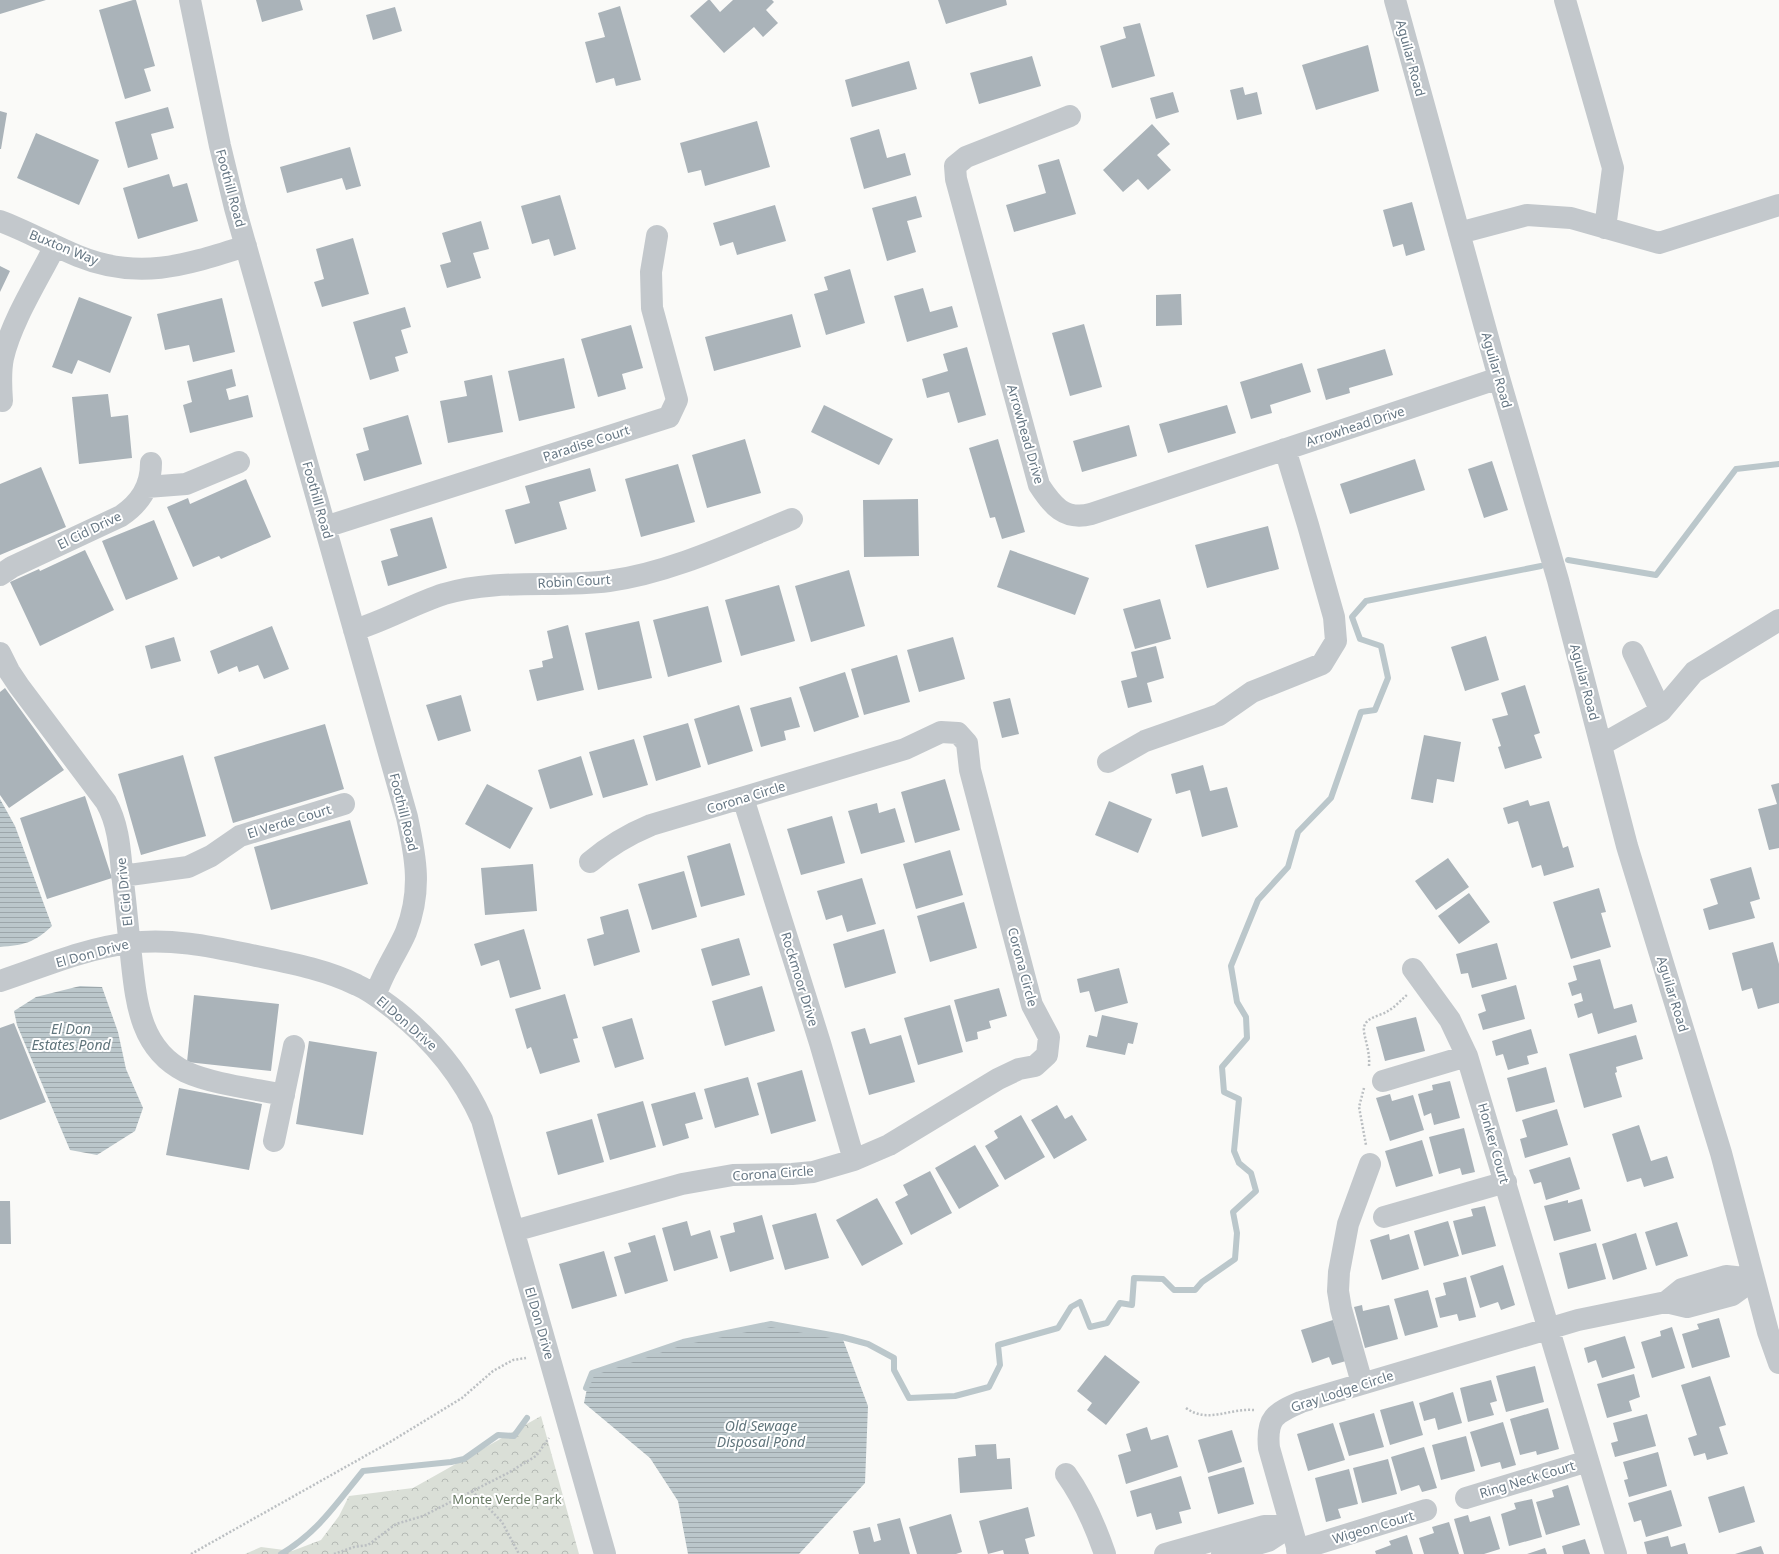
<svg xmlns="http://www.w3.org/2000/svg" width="1779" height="1554" font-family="'Noto Sans',sans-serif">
<defs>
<pattern id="park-crowns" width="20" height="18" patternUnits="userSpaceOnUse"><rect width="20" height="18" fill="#dadfd7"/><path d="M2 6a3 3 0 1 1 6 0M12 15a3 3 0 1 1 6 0" fill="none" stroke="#b4b9b4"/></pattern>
<pattern id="water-rules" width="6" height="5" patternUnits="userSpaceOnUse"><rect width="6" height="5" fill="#bbc7cb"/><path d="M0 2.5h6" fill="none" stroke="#9ca6aa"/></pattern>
</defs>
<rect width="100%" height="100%" fill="#fafaf8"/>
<path fill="url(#park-crowns)" d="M541 1416 579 1554H245L261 1547 292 1551 321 1540 339 1516 349 1496 413 1488Z"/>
<path fill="url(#water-rules)" d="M0 799 15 826 52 926C34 943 24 945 0 947Z
M80 986 102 987 118 1032 126 1069 143 1108 135 1131 97 1155 70 1150 17 1025 14 1011 36 997Z
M771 1324 842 1337 868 1406 865 1483 799 1554H688L678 1501 650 1458 584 1403 590 1374 683 1342Z"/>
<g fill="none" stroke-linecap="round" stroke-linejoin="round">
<path stroke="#bbc7cb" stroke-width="6" d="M1568 560 1656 575 1736 469 1779 464
M586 1388 592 1373 683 1342 771 1324 842 1337 868 1344 894 1358V1370L909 1398 955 1396 989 1387 1000 1365 998 1345 1058 1328 1071 1307 1080 1302 1090 1327 1107 1323 1120 1303 1132 1305 1134 1278 1163 1279 1174 1290H1195L1202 1282 1235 1259 1237 1233 1233 1212 1256 1191 1251 1173 1239 1163 1234 1151 1239 1099 1224 1092 1222 1067 1247 1038 1246 1017 1237 1002 1231 966 1258 900 1288 867 1298 832 1331 798 1361 712 1375 710 1388 678 1381 646 1360 639 1352 617 1366 601 1541 566
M281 1554C317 1533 337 1503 363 1471L451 1462 464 1459 498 1435 514 1436 527 1418"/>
</g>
<path fill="#aab3b9" d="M0 0H46L0 14Z
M133 0H136L155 66 144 69 151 91 125 99 99 10Z
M256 0H300L303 10 262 22Z
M708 0H710L720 12 733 0H772L774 2 766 10 778 23 763 37 754 27 724 53 690 16Z
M938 0H1006L1007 5 946 24Z
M620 6 641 80 616 86 614 78 596 83 585 42 605 37 598 13Z
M395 7 402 31 373 40 366 15Z
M1140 23 1155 76 1112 88 1100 46 1126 38 1123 27Z
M1368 45 1379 91 1316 110 1302 65Z
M1032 56 1041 86 979 104 970 73Z
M909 61 917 89 852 107 845 80Z
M1243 87 1245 95 1257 92 1262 114 1237 120 1230 90Z
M1173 92 1179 112 1156 119 1150 98Z
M168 107 174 128 151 134 158 159 128 168 115 122Z
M0 111 7 113 1 149H0Z
M757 121 770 167 705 186 701 170 688 173 680 143Z
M1152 124 1170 144 1157 155 1171 170 1148 190 1138 179 1123 192 1103 170Z
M879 129 887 158 905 153 911 175 864 189 850 138Z
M36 133 99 160 79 205 17 178Z
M350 147 361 186 346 190 342 178 287 193 280 167Z
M1059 159 1076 214 1014 232 1006 205 1046 193 1038 165Z
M169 174 173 187 187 183 198 221 138 239 123 188Z
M560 195 576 249 554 256 549 239 532 244 521 206Z
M916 196 922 217 907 221 916 252 887 261 872 208Z
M1412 202 1425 250 1406 256 1403 244 1393 247 1383 210Z
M775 205 786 241 737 255 733 242 720 246 713 223Z
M481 221 489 249 473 253 481 278 447 288 440 265 451 262 442 233Z
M353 238 369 294 322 307 314 282 324 279 316 249Z
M0 266 10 271 0 292Z
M850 269 865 323 826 335 814 294 828 290 824 277Z
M923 288 930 312 952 306 958 327 907 342 894 296Z
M1181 294 1182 325 1156 326V295Z
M79 297 132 317 110 373 78 360 72 374 52 367Z
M222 298 235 352 193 362 189 345 165 350 157 314Z
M405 307 411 327 401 330 408 353 395 357 399 371 370 380 353 322Z
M792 314 801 347 714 371 705 337Z
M1084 324 1102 387 1070 396 1052 333Z
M631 325 643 368 622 374 626 389 598 397 581 339Z
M967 347 986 415 958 423 949 392 927 398 922 379 948 371 943 354Z
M1385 349 1393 375 1349 388 1350 393 1326 400 1317 369Z
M564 358 575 408 519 421 508 371Z
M1302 363 1311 392 1270 405 1272 413 1251 419 1240 382Z
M232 369 236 386 226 389 229 400 248 395 253 417 190 433 183 405 192 402 187 381Z
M492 375 503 432 448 443 440 401 467 396 464 381Z
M108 394 111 417 128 415 132 458 79 464 72 397Z
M824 405 893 439 879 465 811 432Z
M1227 405 1236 433 1168 453 1159 424Z
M408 415 422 464 364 481 356 454 369 450 363 428Z
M1129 425 1137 456 1082 472 1073 441Z
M745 439 761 493 707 508 692 455Z
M998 439 1025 532 1002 539 995 517 990 518 969 448Z
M1415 459 1425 490 1350 514 1340 484Z
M1492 461 1508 510 1484 518 1468 469Z
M678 464 695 522 641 537 625 479Z
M41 467 66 527 0 555V484Z
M590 468 596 491 559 502 567 529 515 544 505 510 530 503 525 486Z
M246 479 271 537 221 559 219 556 193 567 167 507 188 498 190 504Z
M918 499 919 556 864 557 863 500Z
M432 517 447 568 388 586 381 561 398 556 390 529Z
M154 520 178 579 126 600 102 541Z
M1268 526 1279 569 1207 588 1195 545Z
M85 550 114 610 40 646 10 582 39 569 40 571Z
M1010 550 1089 578 1075 615 997 587Z
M849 570 865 626 811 642 795 586Z
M779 585 795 641 741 656 725 600Z
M1160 599 1171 639 1135 649 1123 609Z
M708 606 722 662 668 677 653 620Z
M639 621 652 678 598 690 585 633Z
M568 625 584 690 537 701 529 670 543 667 542 661 553 658 547 631Z
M272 626 289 669 264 679 258 665 239 672 237 666 218 674 210 651Z
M1486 636 1499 680 1465 691 1451 647Z
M174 637 181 661 151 669 145 646Z
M953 637 965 679 919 692 907 650Z
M1156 646 1164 678 1147 683 1152 702 1128 708 1121 681 1137 677 1131 652Z
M897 655 910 702 864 715 851 669Z
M845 672 859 717 814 732 799 687Z
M1525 685 1540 733 1534 735 1542 758 1505 769 1498 747 1501 746 1492 719 1508 715 1501 693Z
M5 688 64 770 9 808 0 795V692Z
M461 695 471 731 438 741 426 705Z
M791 697 800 727 784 731 786 740 761 747 750 708Z
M1010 698 1019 734 1002 738 993 702Z
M739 705 753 751 708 765 694 719Z
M688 723 701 767 656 781 643 736Z
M325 724 344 789 233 823 214 757Z
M1424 735 1461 742 1454 782 1437 779 1433 803 1411 799Z
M634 739 648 785 603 798 589 752Z
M183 755 206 836 141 855 118 774Z
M581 756 593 795 550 809 538 770Z
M1203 765 1210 791 1227 787 1238 827 1202 837 1190 790 1176 794 1171 774Z
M945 779 960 830 915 843 901 792Z
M1779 783V848L1769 850 1758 809 1777 804 1771 785Z
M487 784 533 808 510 849 465 824Z
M85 796 112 878 47 899 20 818Z
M1528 800 1530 806 1549 801 1563 848 1568 846 1574 867 1544 876 1541 865 1532 868 1518 821 1508 824 1503 808Z
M1109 801 1152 819 1138 853 1095 835Z
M877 803 879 813 895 808 905 842 861 854 848 811Z
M832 816 845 863 801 875 787 829Z
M350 820 368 884 271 910 254 847Z
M730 843 745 895 701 907 687 856Z
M950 850 963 895 916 909 903 864Z
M1448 858 1469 887 1436 910 1415 881Z
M533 864 537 911 485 915 481 868Z
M1751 867 1760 899 1750 902 1755 918 1709 930 1703 909 1718 904 1710 879Z
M684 871 697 917 652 930 638 884Z
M862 878 876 924 847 932 842 915 826 920 817 891Z
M1599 888 1606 912 1601 913 1611 947 1571 959 1553 902Z
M1469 893 1490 922 1459 944 1438 916Z
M964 902 977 948 930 962 917 916Z
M628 909 640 952 594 966 587 939 604 934 600 917Z
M524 929 541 989 510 998 499 960 481 966 474 944Z
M884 929 896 973 845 988 833 944Z
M739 938 750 975 712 986 701 949Z
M1773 942 1779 964V1003L1758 1009 1752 988 1742 991 1732 953Z
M1497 943 1507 979 1472 988 1468 973 1461 974 1456 954Z
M1600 959 1614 1009 1632 1004 1637 1022 1598 1034 1592 1013 1578 1018 1574 1004 1583 1001 1581 993 1572 996 1568 983 1577 980 1573 966Z
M1119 968 1128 1003 1095 1012 1089 991 1080 993 1077 979Z
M1516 985 1525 1019 1483 1030 1478 1014 1486 1011 1481 995Z
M762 986 775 1031 725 1046 712 1001Z
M999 988 1007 1016 989 1021 991 1028 977 1032 978 1039 966 1042 954 1000Z
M565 994 578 1038 573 1039 580 1062 540 1074 531 1047 527 1049 515 1009Z
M194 995 279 1004 271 1071 187 1062Z
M950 1005 963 1052 918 1065 904 1018Z
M1102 1015 1138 1023 1133 1044 1128 1043 1125 1055 1086 1047 1089 1035 1097 1037Z
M1416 1017 1425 1051 1385 1061 1376 1027Z
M632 1018 644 1059 615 1068 602 1027Z
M14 1023 46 1102 0 1120V1028Z
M865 1028 870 1044 901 1035 915 1082 869 1095 851 1032Z
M1531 1029 1538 1053 1527 1056 1529 1064 1508 1070 1503 1054 1496 1056 1492 1041Z
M1636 1035 1643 1059 1616 1067 1617 1072 1615 1073 1622 1097 1584 1108 1569 1054Z
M309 1041 377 1052 363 1135 296 1124Z
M1546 1067 1555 1102 1516 1112 1507 1078Z
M802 1070 816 1121 771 1134 757 1083Z
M748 1077 759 1115 715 1128 704 1089Z
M1450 1081 1460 1118 1434 1125 1431 1113 1424 1116 1418 1094 1433 1090 1432 1085Z
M179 1088 262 1104 249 1170 166 1155Z
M695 1092 703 1119 685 1124 689 1138 663 1146 651 1104Z
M1390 1094 1392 1101 1413 1095 1424 1130 1390 1141 1376 1098Z
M643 1101 656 1147 610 1160 597 1114Z
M1057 1105 1065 1119 1072 1115 1087 1140 1054 1159 1031 1120Z
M1557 1109 1568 1145 1525 1158 1520 1139 1527 1137 1522 1120Z
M1021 1115 1045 1157 1005 1180 985 1146 998 1138 994 1131Z
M592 1119 604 1162 558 1175 546 1132Z
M1639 1125 1651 1161 1667 1156 1674 1178 1644 1187 1641 1178 1627 1182 1612 1134Z
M1464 1128 1475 1172 1462 1175 1460 1168 1439 1174 1429 1137Z
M1422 1140 1433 1176 1396 1187 1385 1151Z
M975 1145 999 1186 959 1209 935 1168Z
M1570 1157 1580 1189 1546 1200 1541 1182 1534 1184 1529 1170Z
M930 1171 952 1213 911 1235 895 1202 908 1195 903 1185Z
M877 1198 903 1244 862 1266 836 1220Z
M1582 1199 1591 1231 1554 1241 1544 1206 1568 1200V1203Z
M0 1201H10L11 1244H0Z
M1485 1206 1496 1246 1462 1255 1453 1221 1473 1216 1471 1209Z
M816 1213 829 1258 785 1270 772 1225Z
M762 1215 774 1259 730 1272 720 1236 735 1232 733 1223Z
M687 1221 691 1236 710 1230 718 1258 674 1271 662 1228Z
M1448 1221 1459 1256 1424 1266 1414 1231Z
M1677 1222 1688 1256 1656 1266 1645 1232Z
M1636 1233 1647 1269 1613 1280 1602 1244Z
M1389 1234 1390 1240 1409 1234 1419 1269 1382 1280 1370 1240Z
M655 1235 668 1281 625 1294 614 1257 631 1252 628 1243Z
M1596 1243 1606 1279 1568 1289 1559 1253Z
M604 1251 617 1296 572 1309 559 1264Z
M1503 1265 1515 1305 1501 1310 1498 1302 1480 1308 1470 1276Z
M1466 1277 1476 1317 1459 1321 1457 1314 1440 1318 1435 1298 1446 1295 1443 1283Z
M1428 1290 1438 1327 1405 1336 1394 1299Z
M1362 1305 1363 1311 1389 1305 1398 1339 1365 1348 1354 1307Z
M1719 1318 1730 1357 1692 1368 1682 1334 1699 1329 1697 1324Z
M1333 1320 1346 1361 1332 1365 1329 1357 1312 1363 1301 1330Z
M1672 1327 1685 1368 1652 1378 1641 1342 1661 1336 1660 1331Z
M1625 1336 1635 1368 1602 1378 1596 1360 1588 1363 1584 1348Z
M1105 1355 1140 1382 1106 1425 1087 1410 1092 1403 1077 1391Z
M1535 1366 1544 1402 1506 1412 1496 1376Z
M1634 1374 1640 1397 1629 1401 1632 1411 1607 1418 1597 1384Z
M1710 1376 1726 1425 1719 1427 1728 1454 1707 1460 1705 1453 1694 1456 1688 1438 1697 1435 1681 1385Z
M1491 1380 1497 1401 1490 1403 1494 1415 1468 1422 1460 1388Z
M1453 1392 1462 1423 1438 1430 1435 1418 1424 1421 1419 1403Z
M1413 1401 1423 1435 1390 1445 1380 1410Z
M1548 1408 1559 1449 1537 1455 1536 1451 1520 1455 1510 1419Z
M1374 1413 1384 1447 1349 1456 1339 1423Z
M1647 1414 1656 1446 1615 1457 1611 1443 1618 1441 1613 1423Z
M1503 1422 1516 1465 1502 1469 1500 1462 1481 1467 1470 1432Z
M1333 1423 1345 1460 1308 1471 1297 1434Z
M1147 1427 1151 1440 1168 1435 1178 1467 1126 1484 1118 1455 1131 1451 1126 1434Z
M1232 1430 1242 1462 1208 1473 1198 1440Z
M1466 1436 1475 1471 1441 1480 1432 1445Z
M996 1444 997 1459 1010 1458 1012 1489 960 1493 958 1458 976 1456 975 1445Z
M1424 1447 1437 1488 1422 1492 1419 1485 1401 1491 1391 1457Z
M1658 1452 1667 1486 1629 1497 1624 1480 1628 1479 1623 1462Z
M1388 1459 1397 1494 1362 1503 1353 1468Z
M1244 1467 1254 1504 1218 1514 1208 1477Z
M1349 1469 1358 1504 1338 1509 1341 1518 1326 1522 1315 1478Z
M1181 1476 1191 1509 1179 1512 1182 1523 1156 1530 1151 1513 1137 1517 1130 1491Z
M1568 1485 1580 1525 1546 1535 1536 1502 1554 1497 1552 1490Z
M1744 1486 1755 1522 1719 1533 1708 1497Z
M1671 1490 1682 1526 1646 1537 1641 1520 1634 1522 1628 1503Z
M1532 1499 1542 1537 1509 1546 1501 1514 1516 1509 1514 1503Z
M1028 1507 1035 1536 1025 1539 1029 1554H1004L1003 1550 988 1554 979 1521Z
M951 1514 962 1552 956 1554H917L909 1527Z
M1468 1515 1470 1522 1490 1516 1500 1549 1484 1554H1464L1454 1519Z
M900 1518 910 1554H859L853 1531 870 1527 874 1542 881 1540 877 1524Z
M1449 1522 1459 1554H1424L1419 1538 1434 1533 1432 1527Z
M1407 1535 1413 1554H1376L1375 1551 1391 1545 1389 1541Z
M1668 1536 1671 1547 1685 1543 1688 1554H1647L1644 1542Z
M1585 1539 1590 1554H1564L1562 1546Z
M1761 1546 1764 1554H1735Z
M1545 1548 1547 1554H1527Z"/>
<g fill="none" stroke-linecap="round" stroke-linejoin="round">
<path stroke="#bbbfc2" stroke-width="2.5" stroke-dasharray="2 2" stroke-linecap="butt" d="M1369 1066C1370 1053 1366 1043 1364 1032 1362 1017 1379 1017 1388 1011 1395 1007 1401 1000 1407 995
M1364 1088 1359 1107 1366 1145
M1186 1408C1208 1424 1229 1408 1254 1410
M472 1491 502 1522 519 1554
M191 1554 390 1442 462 1398 493 1371 513 1360 526 1358
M334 1554 354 1547 368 1545 396 1524 423 1516 508 1473 536 1456 549 1438"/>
<path stroke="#c3c8cc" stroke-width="22" d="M190 0 220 146 235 208 407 817C416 858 422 891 406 932 401 944 394 955 388 967 383 976 379 986 375 995
M1395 0 1499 378 1558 580 1627 846 1721 1153 1768 1332 1779 1363
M1565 0 1613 168 1605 228
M1070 116 966 157 955 166 956 179 1039 485C1052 505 1064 521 1091 514L1499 378
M0 221C27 231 51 245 78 256 139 281 186 265 246 246
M1459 233 1527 215 1571 218 1659 243 1779 205
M2 401C1 387 0 372 3 358 11 322 38 280 55 246
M147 487 186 484 239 462
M325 527 669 417 677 400 652 308 651 272 657 236
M0 575 12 567 121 516C140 503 151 487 151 463
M354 630C385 621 413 604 444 594 498 578 554 588 609 581 670 573 735 542 792 519
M0 653 9 671 19 686 106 802C120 827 120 855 123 882 126 906 128 930 131 955 136 1000 139 1049 186 1072 212 1084 255 1089 284 1095
M1661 711 1694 672 1779 620
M1601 745 1661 711 1633 652
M1108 762 1145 741 1219 715 1252 692 1322 664 1336 641 1334 617 1308 525 1285 449
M743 798 820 1043 854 1160
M122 876 188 867 211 856 240 836 344 804
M1413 969 1450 1020 1467 1056 1616 1554
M0 981C42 967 86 948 130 943 169 938 209 946 247 954 284 962 322 968 357 985 371 991 383 1001 395 1010 433 1040 462 1075 482 1120L605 1554
M1383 1081 1467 1056
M274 1141 294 1046
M1384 1217 1506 1182
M514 1231 682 1184 733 1175 792 1174 813 1172 854 1160 889 1145 998 1079 1019 1069 1035 1066 1047 1055 1049 1037 1032 1005 970 770 967 743 958 733 941 732 905 749 651 825C627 835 610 845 590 862
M1666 1302 1682 1289 1726 1276 1754 1279
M1362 1383 1341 1309 1338 1291 1339 1272 1348 1224 1370 1164
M1066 1474C1084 1499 1095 1525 1105 1554
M1466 1498 1588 1461
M1297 1550 1426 1510
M1165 1554 1264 1526H1291
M1222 1554 1268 1541 1291 1526
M1299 1554 1269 1448C1266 1418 1275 1413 1301 1402L1578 1320 1666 1302 1687 1307 1732 1295 1754 1279"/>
</g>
<g text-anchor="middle" stroke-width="4" stroke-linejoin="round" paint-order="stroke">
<g font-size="13" fill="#657683" stroke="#fff">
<text transform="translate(1411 58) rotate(75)" y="5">Aguilar Road</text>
<text transform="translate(231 188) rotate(75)" y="5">Foothill Road</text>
<text transform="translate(64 247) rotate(22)" y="5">Buxton Way</text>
<text transform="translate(1497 370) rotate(74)" y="5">Aguilar Road</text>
<text transform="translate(1355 426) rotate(-18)" y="5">Arrowhead Drive</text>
<text transform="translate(1026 434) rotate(74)" y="5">Arrowhead Drive</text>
<text transform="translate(586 443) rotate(-18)" y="5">Paradise Court</text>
<text transform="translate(318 500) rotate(74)" y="5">Foothill Road</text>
<text transform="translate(89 530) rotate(-26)" y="5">El Cid Drive</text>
<text transform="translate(574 581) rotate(-3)" y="5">Robin Court</text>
<text transform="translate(1585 682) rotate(75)" y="5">Aguilar Road</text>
<text transform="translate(746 797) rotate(-17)" y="5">Corona Circle</text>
<text transform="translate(404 812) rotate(76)" y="5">Foothill Road</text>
<text transform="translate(289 821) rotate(-17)" y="5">El Verde Court</text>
<text transform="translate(124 892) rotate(-96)" y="5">El Cid Drive</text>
<text transform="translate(92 953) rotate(-15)" y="5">El Don Drive</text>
<text transform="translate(1023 967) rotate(75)" y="5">Corona Circle</text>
<text transform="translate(800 979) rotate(73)" y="5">Rockmoor Drive</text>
<text transform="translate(1673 994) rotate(73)" y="5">Aguilar Road</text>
<text transform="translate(407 1023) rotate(41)" y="5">El Don Drive</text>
<text transform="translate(1494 1143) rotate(74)" y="5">Honker Court</text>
<text transform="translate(773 1173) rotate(-4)" y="5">Corona Circle</text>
<text transform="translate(540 1323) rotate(74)" y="5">El Don Drive</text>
<text transform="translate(1342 1391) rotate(-18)" y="5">Gray Lodge Circle</text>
<text transform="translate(1527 1479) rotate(-17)" y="5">Ring Neck Court</text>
<text transform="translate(1373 1527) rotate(-17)" y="5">Wigeon Court</text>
</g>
<g font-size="13" fill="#687a64" stroke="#fff">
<text x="507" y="1504">Monte Verde Park</text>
</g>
<g font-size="14" font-style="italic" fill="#60757c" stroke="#fff">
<text x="71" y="1034">El Don<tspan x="71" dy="16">Estates Pond</tspan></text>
<text x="761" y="1431">Old Sewage<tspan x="761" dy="16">Disposal Pond</tspan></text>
</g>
</g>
</svg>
